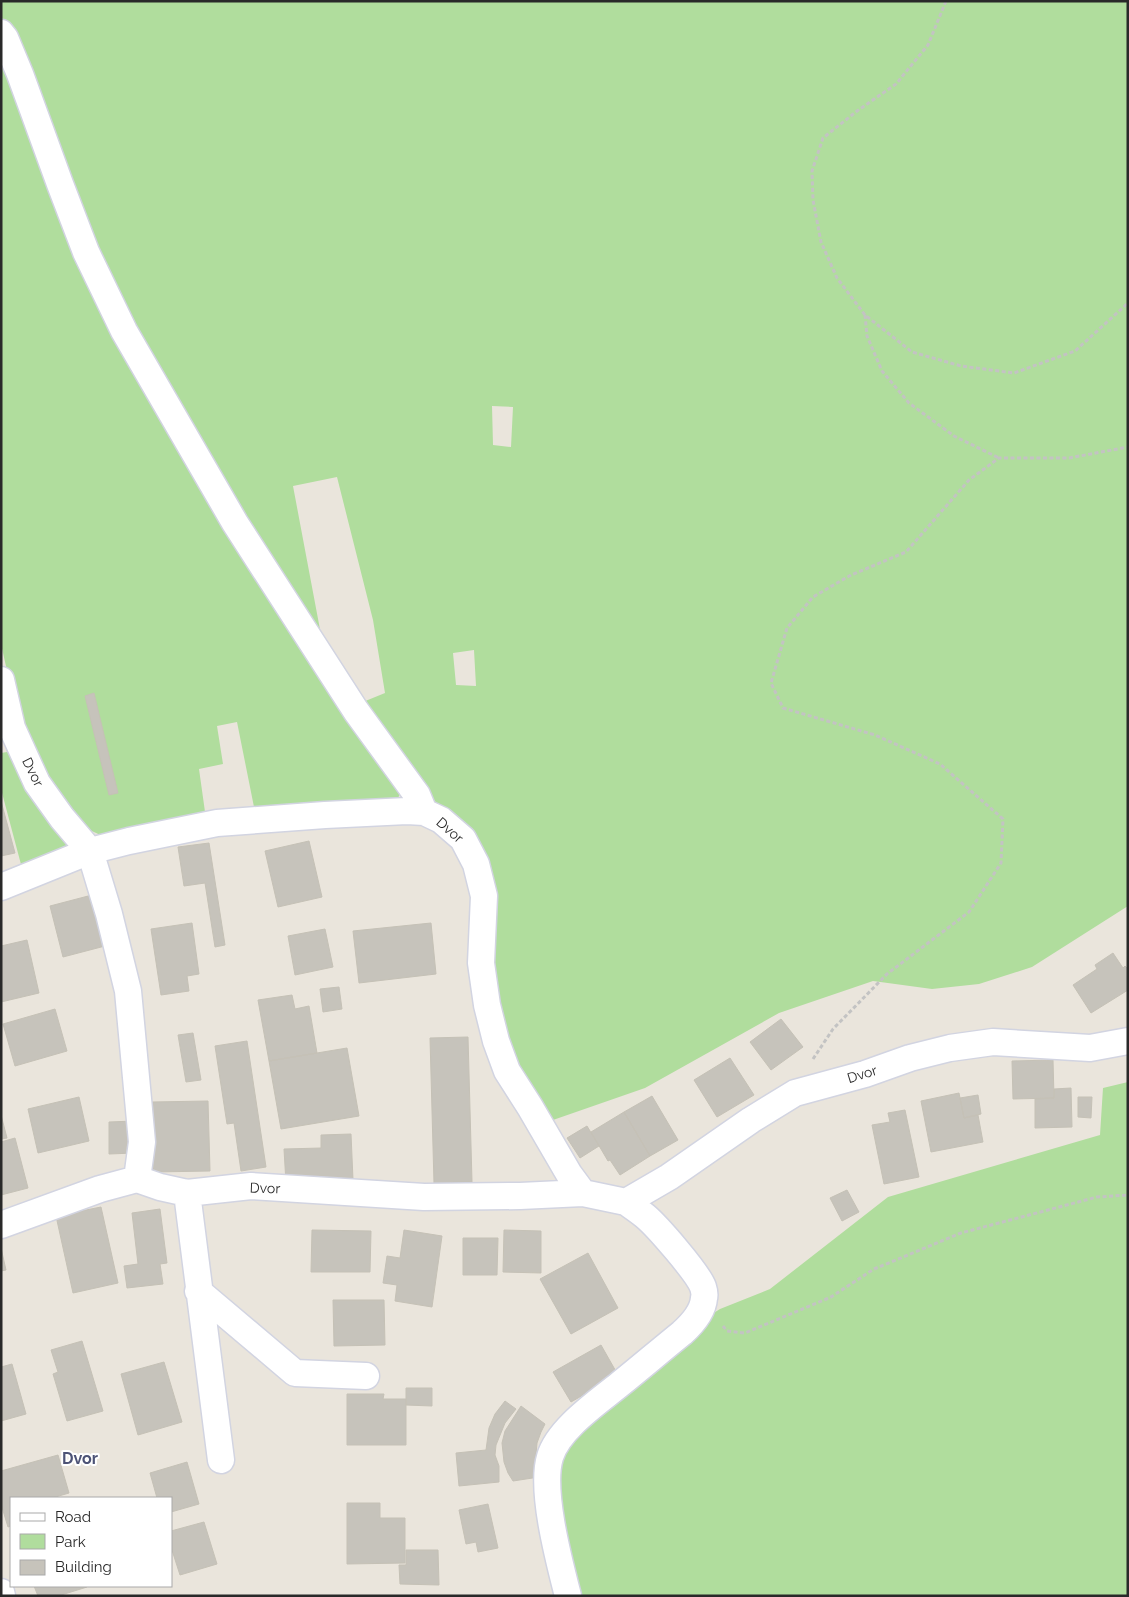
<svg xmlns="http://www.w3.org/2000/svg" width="1129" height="1597" font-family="Raleway,sans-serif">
<rect width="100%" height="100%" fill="#eae5dc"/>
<path fill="#b0dd9d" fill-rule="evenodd" d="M1 1H1128V906L1032 967 979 984 932 989 873 981 779 1013 645 1088 553 1120 511 1066 493 985 490 921 441 809 358 704 385 693 373 620 337 477 293 486 325 656 128 320 1 25ZM492 406 513 407 511 447 493 445ZM474 650 476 686 456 685 453 653Z
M1 47 61 208 404 786 395 804 255 812 237 722 217 726 223 764 199 769 206 819 105 837 85 828 68 812 19 724 1 644Z
M1 732 67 838V848L23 872 1 789V753L7 752Z
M1128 1082V1596H575L558 1537 560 1450 701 1321 720 1309 770 1289 888 1197 1100 1135 1103 1088Z"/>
<path fill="#c6c3bb" stroke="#c5c1b6" d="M94 693 118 793 109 795 85 696Z
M1 801 15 853 1 856Z
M309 841 322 897 278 907 265 851Z
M209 843 225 945 215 947 205 883 184 886 178 847Z
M92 895 105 946 63 957 50 906Z
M192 923 199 974 187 976 189 991 161 995 151 929Z
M431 923 436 974 359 983 353 931Z
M325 929 333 967 295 975 288 936Z
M27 940 39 993 1 1002V946Z
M1113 953 1123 968 1125 966 1128 969V990L1091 1013 1073 985 1097 969 1095 965Z
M339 987 342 1009 323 1012 320 989Z
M292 995 295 1009 309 1006 317 1053 269 1061 258 1000Z
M55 1009 67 1051 15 1066 3 1024Z
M781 1019 803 1047 771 1070 750 1042Z
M193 1033 201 1080 186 1082 178 1035Z
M468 1037 472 1182 434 1183 430 1038Z
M247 1041 266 1167 241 1171 234 1123 227 1124 215 1046Z
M347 1048 359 1116 281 1129 269 1061Z
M730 1058 754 1095 717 1117 694 1080Z
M1053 1060 1054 1098 1013 1099 1012 1061Z
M1071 1088 1072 1127 1035 1128V1099L1054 1098V1089Z
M959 1093 964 1118 978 1115 983 1142 931 1152 921 1101Z
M978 1095 981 1114 964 1118 960 1098Z
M652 1096 678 1140 650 1156 624 1112Z
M79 1097 89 1141 38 1153 28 1109Z
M1078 1097H1092L1091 1118 1078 1117Z
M208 1101 210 1171 153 1172 152 1102Z
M905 1110 919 1177 884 1184 872 1125 890 1122 888 1113Z
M624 1112 650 1156 620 1175 610 1160 608 1161 591 1132Z
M1 1115 7 1138 1 1139Z
M134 1121V1153L109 1154V1122Z
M587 1126 599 1146 580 1158 567 1138Z
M351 1134 353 1180 286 1183 284 1149 321 1148V1135Z
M15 1138 28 1188 1 1195V1142Z
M847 1190 859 1212 842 1221 830 1198Z
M101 1207 118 1283 73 1293 56 1216Z
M160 1209 167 1263 160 1264 163 1284 127 1288 124 1266 138 1264 132 1213Z
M312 1230 371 1231 370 1272H311Z
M404 1230 442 1236 432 1307 395 1301 397 1285 383 1283 387 1256 400 1258Z
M504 1230 541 1231V1273L503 1272Z
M463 1238H498L497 1275H463Z
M1 1248 6 1270 1 1271Z
M588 1253 618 1308 571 1334 540 1279Z
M333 1300H384L385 1345 334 1346Z
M82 1341 103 1411 67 1421 53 1374 58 1372 51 1350Z
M601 1345 618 1375 571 1402 553 1372Z
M164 1362 182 1422 138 1435 121 1374Z
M12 1364 26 1414 1 1421V1367Z
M406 1388H432V1406L406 1405Z
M347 1394H384L383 1399H406V1445H347Z
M505 1401 516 1409 505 1423 496 1445 495 1455 499 1466V1482L459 1486 456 1453 486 1450 489 1428 495 1414Z
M521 1406 545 1424 541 1432 537 1443 536 1454 539 1477 513 1481 508 1473 504 1462 502 1443 505 1431Z
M58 1455 69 1493 52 1498H11V1526L8 1527 1 1504V1471Z
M187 1462 199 1504 171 1512V1498H157L150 1473Z
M347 1503H380V1518H405V1563L347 1564Z
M488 1504 498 1548 478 1552 476 1542 466 1544 459 1510Z
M204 1522 217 1564 180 1575 171 1547V1531Z
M406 1550H438L439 1585 400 1584 399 1565H406Z
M34 1586H86L87 1587 58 1596H38Z"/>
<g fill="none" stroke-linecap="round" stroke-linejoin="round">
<g stroke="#d2d4e1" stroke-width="29">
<path id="street" d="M1 33 5 38 20 74 60 184 86 252 124 331 235 523 356 711 417 795 424 812
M1 680 12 728 37 783 62 818 90 851 109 914 128 991 142 1142 137 1179
M1 887 90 851 129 841 217 823 325 815 407 811 424 812 441 820 463 839 476 864 484 896 481 963 487 1005 496 1041 507 1071 530 1107 569 1174 583 1193 626 1202 669 1177 751 1120 795 1093 865 1074 910 1058 950 1048 993 1042 1090 1048 1128 1041
M187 1193 221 1460
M1 1225 100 1189 137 1179 160 1187 187 1193 251 1186 424 1197 520 1196 583 1193
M198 1291 295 1373 366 1376
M1 1592 2 1596
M568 1596C559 1561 540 1490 550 1457 558 1429 598 1402 620 1384 641 1367 661 1350 682 1333 692 1324 703 1312 704 1298 705 1295 704 1290 703 1287 698 1273 657 1226 645 1216 639 1211 633 1207 626 1202"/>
</g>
<path stroke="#c3c3c3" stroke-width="3" stroke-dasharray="4 2.5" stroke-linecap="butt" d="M946 1 928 45 896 84 857 111 823 138 812 171 813 200 821 242 837 278 865 315 912 352 961 366 1014 373 1075 351 1128 303
M865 315 867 336 882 371 909 403 954 436 999 458
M813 1059 833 1029 887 974 969 912 1001 863 1003 819 940 764 875 735 783 708 771 683 787 628 813 597 851 575 906 552 969 480 999 458H1069L1128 447
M723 1326 727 1331 745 1333 831 1297 874 1269 961 1233 1097 1197 1128 1195"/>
<use href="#street" stroke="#fff" stroke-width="26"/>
</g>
<g text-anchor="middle" stroke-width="4" stroke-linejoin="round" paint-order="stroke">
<g font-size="14" fill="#292929" stroke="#fff">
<text transform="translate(33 772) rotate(63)" y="5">Dvor</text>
<text transform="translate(450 830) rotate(41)" y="5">Dvor</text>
<text transform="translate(862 1074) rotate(-17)" y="5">Dvor</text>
<text transform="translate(265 1188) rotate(2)" y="5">Dvor</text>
</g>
<g font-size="16" font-weight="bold" fill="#4d5376" stroke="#fff">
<text x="80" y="1464">Dvor</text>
</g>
</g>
<rect width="1129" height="1597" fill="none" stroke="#292929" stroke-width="5"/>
<rect x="10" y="1497" width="162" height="90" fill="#ffffff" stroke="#a9a9a9"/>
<rect x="20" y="1513" width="25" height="8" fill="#ffffff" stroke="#a9a9a9"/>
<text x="55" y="1522" font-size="15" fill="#292929">Road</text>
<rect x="20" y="1534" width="25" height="15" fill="#b0dd9d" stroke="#a9a9a9"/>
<text x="55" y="1547" font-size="15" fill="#292929">Park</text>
<rect x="20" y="1560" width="25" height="15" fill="#c6c3bb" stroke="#a9a9a9"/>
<text x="55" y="1572" font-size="15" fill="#292929">Building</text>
</svg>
